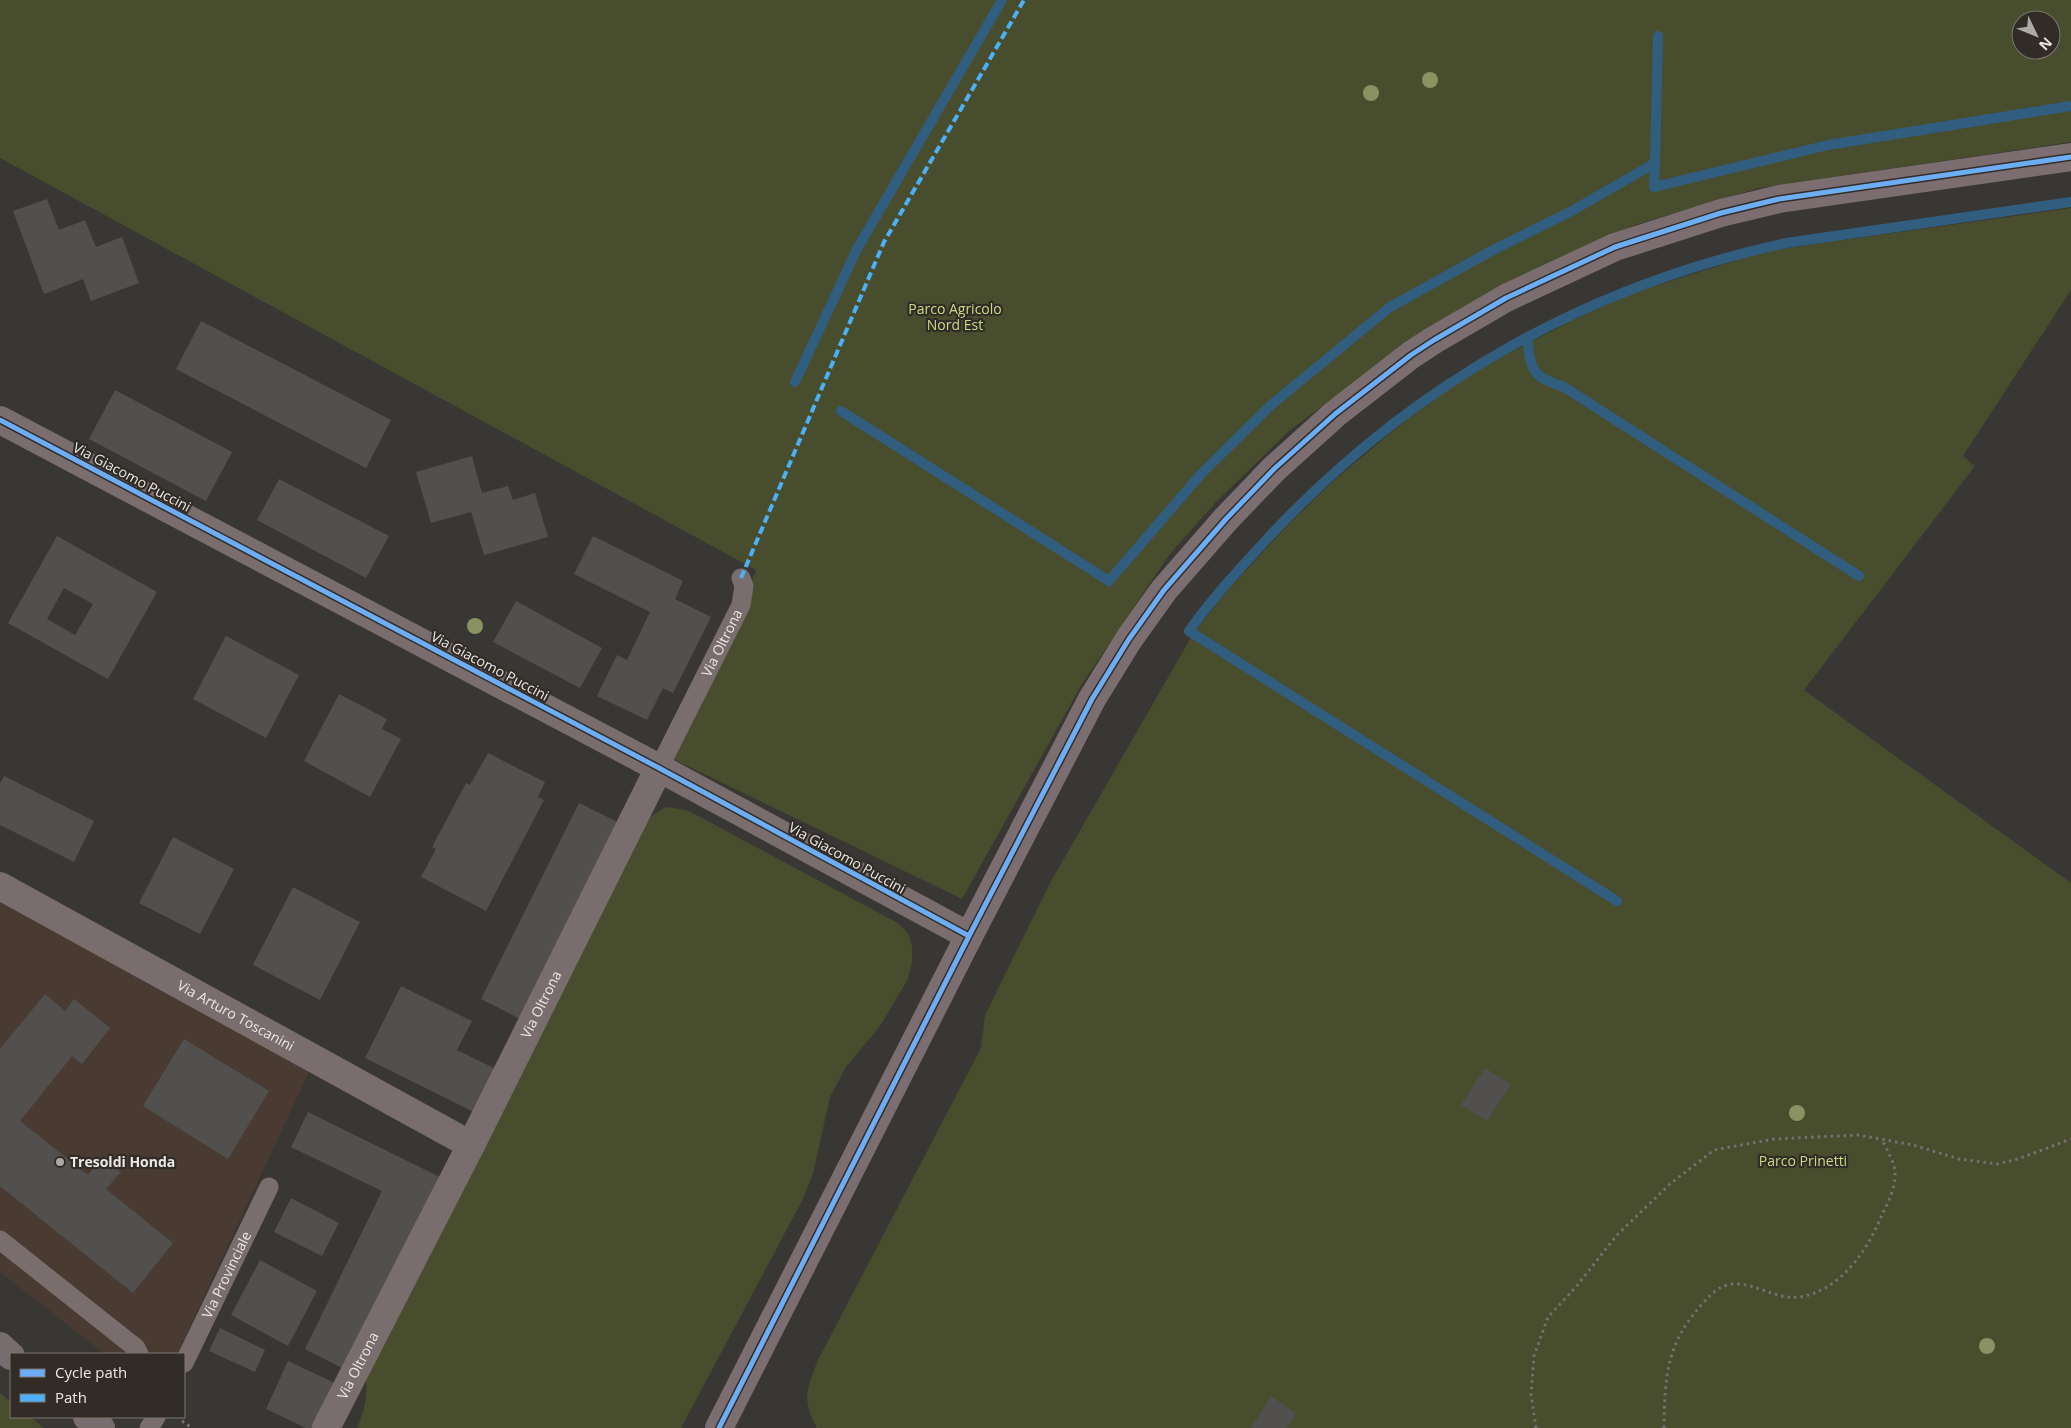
<svg xmlns="http://www.w3.org/2000/svg" width="2071" height="1428" font-family="'Open Sans',sans-serif">
<rect width="100%" height="100%" fill="#393734"/>
<path fill="#493b31" d="M0 902 310 1070 177 1354H105L0 1272Z"/>
<path fill="#474d2d" fill-rule="evenodd" d="M0 0H2071V142L1759 188 1635 225 1500 287 1400 348 1289 431 1216 502 1169 555 1082 684 962 899 673 759 725 653 756 570 0 158ZM2021 20H2051V50H2021Z
M2071 208V290L1963 456 1975 466 1804 690 2071 883V1428H817C801 1400 807 1388 818 1360L981 1048 985 1015 1051 881 1193 634 1225 593 1289 524 1331 483 1389 434 1439 395 1495 360 1575 319 1633 293 1753 255 1786 248Z
M665 807 687 810 896 922 908 933 912 945V962L908 979 880 1026 846 1067 830 1097 813 1174 803 1199 681 1428H357C366 1406 368 1396 365 1372L640 824Z
M0 1393 11 1402V1417H30L44 1428H0Z"/>
<g fill="none" stroke-linecap="round" stroke-linejoin="round">
<path stroke="#315e7f" stroke-width="10" d="M1655 163 1658 36
M1527 337C1531 370 1530 376 1564 387L1859 576
M795 382 857 249 1002 0
M841 411 1109 581 1201 474 1270 406 1390 307 1495 249 1570 212 1655 163 1654 187 1828 145 2071 106
M1617 901 1189 631C1212 598 1240 569 1267 539 1408 387 1583 287 1786 243L2071 202"/>
</g>
<path fill="#52504e" fill-rule="evenodd" d="M47 199 59 230 85 220 96 247 122 237 139 283 91 301 83 279 44 294 13 211Z
M201 321 391 420 366 468 176 369Z
M115 390 232 452 206 501 89 439Z
M472 456 482 493 508 486 513 500 535 493 548 537 484 555 471 512 431 523 416 472Z
M279 479 389 536 366 578 257 520Z
M57 536 157 592 108 679 8 623ZM64 588 93 604 75 635 47 619Z
M593 536 683 581 675 599 711 617 673 693 663 688 647 720 597 696 617 655 627 660 650 612 574 574Z
M516 601 602 648 580 688 493 642Z
M226 636 299 675 266 738 193 699Z
M339 694 387 719 382 729 401 739 370 797 304 761Z
M488 753 545 782 538 797 544 800 486 911 421 877 436 849 432 847 466 783 470 785Z
M4 776 94 821 74 862 0 825V784Z
M579 803 622 824 524 1021 481 999Z
M173 837 234 869 200 934 139 903Z
M293 887 360 922 320 1000 253 965Z
M401 986 472 1021 457 1050 500 1071 478 1114 365 1058Z
M45 994 65 1011 74 999 110 1028 82 1064 72 1056 20 1121 88 1175 102 1157 121 1172 106 1189 173 1243 133 1293 0 1186V1049Z
M184 1039 269 1091 228 1159 143 1106Z
M1485 1068 1511 1084 1487 1121 1461 1105Z
M308 1112 442 1178 348 1371 305 1349 382 1191 291 1147Z
M291 1198 339 1223 322 1256 274 1232Z
M260 1260 317 1291 288 1346 231 1315Z
M220 1328 265 1350 255 1372 209 1351Z
M288 1361 339 1385 319 1428H306L266 1409Z
M1271 1396 1296 1413 1287 1428H1251Z"/>
<g fill="none" stroke-linecap="round" stroke-linejoin="round">
<path stroke="#786f70" stroke-width="3" stroke-dasharray="2.5 4" stroke-linecap="butt" d="M182 1421 192 1428
M1536 1428 1531 1394 1534 1356 1548 1317 1575 1288 1617 1235 1670 1184 1714 1150 1774 1139 1858 1135 1913 1145 1959 1159 1997 1164 2018 1159 2071 1139
M1664 1428C1665 1375 1666 1343 1704 1302 1714 1291 1723 1283 1739 1284 1762 1286 1780 1302 1805 1296 1842 1287 1867 1251 1881 1217 1887 1204 1895 1190 1895 1175 1896 1164 1886 1149 1882 1139"/>
<g stroke="#7a6d6e" stroke-width="19">
<path id="s1" d="M659 768 741 605 744 586 741 578"/>
<path d="M0 1240 136 1348 139 1354"/>
<path id="s2" d="M184 1363 269 1187"/>
<path d="M149 1428 156 1417"/>
</g>
<g stroke="#7a6d6e" stroke-width="28">
<path d="M0 420 659 768 969 936"/>
<path id="s3" d="M0 886 471 1145"/>
<path id="s4" d="M326 1428 471 1145 659 768"/>
</g>
<path stroke="#7c6e70" stroke-width="28" d="M719 1428 969 936 1092 699 1129 639 1164 590 1226 519 1274 469 1335 414 1411 355 1434 340 1506 298 1615 247 1721 213 1779 199 2071 157"/>
<path stroke="#786d6e" stroke-width="28" d="M0 1346 11 1356
M87 1417 101 1428"/>
<path stroke="#4cb0f7" stroke-width="4" stroke-dasharray="8 4" stroke-linecap="butt" d="M741 578 884 242 1024 0"/>
<g stroke="#322c27" stroke-width="8">
<path id="cycleway" d="M0 420 659 768 969 936
M719 1428 969 936 1092 699 1129 639 1164 590 1226 519 1274 469 1335 414 1411 355 1434 340 1506 298 1615 247 1721 213 1779 199 2071 157"/>
</g>
<use href="#cycleway" stroke="#6dadf4" stroke-width="5"/>
</g>
<g fill="#889262">
<circle cx="1430" cy="80" r="8"/>
<circle cx="1371" cy="93" r="8"/>
<circle cx="475" cy="626" r="8"/>
<circle cx="1797" cy="1113" r="8"/>
<circle cx="1987" cy="1346" r="8"/>
</g>
<circle fill="#adaaa6" stroke="#322c27" stroke-width="2" cx="60" cy="1162" r="5"/>
<g text-anchor="middle" stroke-width="4.5" stroke-linejoin="round" paint-order="stroke">
<g font-size="14" fill="#c8dc88" stroke="#322c27">
<text x="955" y="314">Parco Agricolo<tspan x="955" dy="16">Nord Est</tspan></text>
<text x="1803" y="1166">Parco Prinetti</text>
</g>
<g font-size="14" fill="#ebe8e4" stroke="#322c27">
<text transform="translate(132 477) rotate(28)" y="5">Via Giacomo Puccini</text>
<text dy="5" stroke="none"><textPath href="#s1" startOffset="140">Via Oltrona</textPath></text>
<text transform="translate(490 666) rotate(28)" y="5">Via Giacomo Puccini</text>
<text transform="translate(847 858) rotate(29)" y="5">Via Giacomo Puccini</text>
<text dy="5" stroke="none"><textPath href="#s4" startOffset="475">Via Oltrona</textPath></text>
<text dy="5" stroke="none"><textPath href="#s3" startOffset="269">Via Arturo Toscanini</textPath></text>
<text dy="5" stroke="none"><textPath href="#s2" startOffset="98">Via Provinciale</textPath></text>
<text dy="5" stroke="none"><textPath href="#s4" startOffset="70">Via Oltrona</textPath></text>
</g>
<g font-size="14" font-weight="bold" fill="#ebe8e4" stroke="#322c27" text-anchor="start">
<text x="70" y="1167">Tresoldi Honda</text>
</g>
</g>
<rect x="10" y="1353" width="175" height="65" fill="#322c27" stroke="#7c7773"/>
<rect x="20" y="1369" width="25" height="8" fill="#6dadf4" stroke="#7c7773"/>
<text x="55" y="1378" font-size="15" fill="#ebe8e4">Cycle path</text>
<rect x="20" y="1394" width="25" height="8" fill="#4cb0f7" stroke="#7c7773"/>
<text x="55" y="1403" font-size="15" fill="#ebe8e4">Path</text>
<g transform="translate(2036 35) rotate(133)"><circle r="24" fill="#322c27" stroke="#7c7773"/>
<path d="M0-4L9 19L0 12L-9 19Z" fill="#adaaa6"/>
<text y="-8" font-size="14" font-weight="bold" text-anchor="middle" fill="#ebe8e4">N</text>
</g>
</svg>
